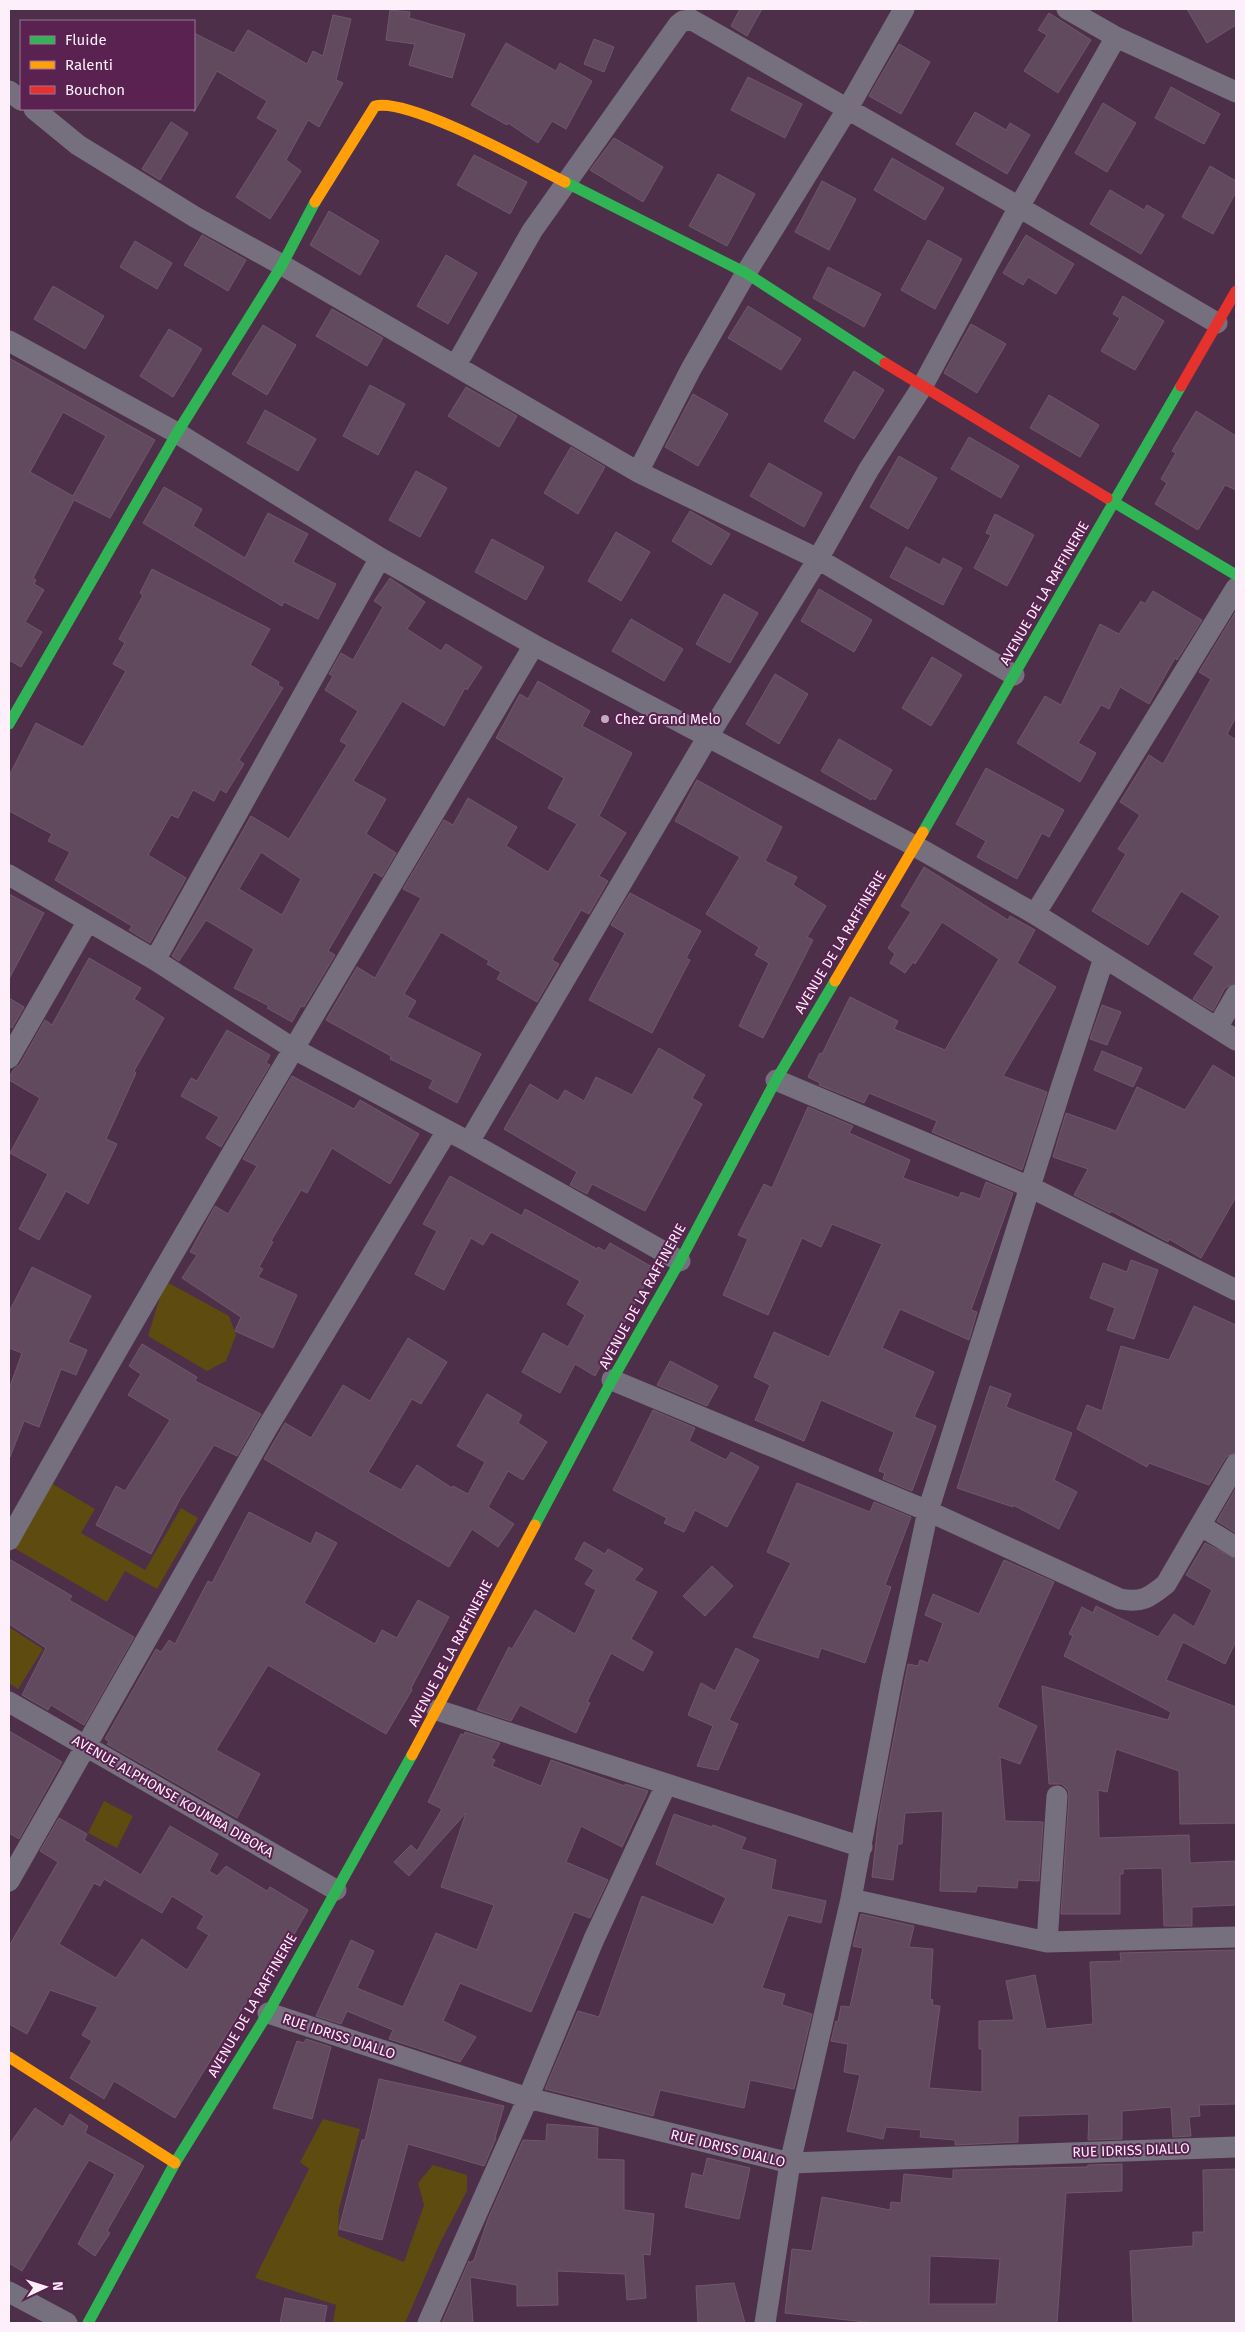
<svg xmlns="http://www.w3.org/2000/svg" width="1245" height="2332" font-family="'Fira Sans',sans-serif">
<rect width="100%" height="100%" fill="#4d2f49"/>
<path fill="#5d4b10" d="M165 1281 229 1316 236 1335 226 1361 207 1371 148 1336Z
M51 1483 95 1509 81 1533 145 1570 181 1508 198 1518 157 1589 125 1571 107 1602 14 1548Z
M9 1627 43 1649 18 1689 9 1683Z
M104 1801 133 1816 117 1848 88 1833Z
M323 2119 360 2129 339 2209 338 2236 404 2262 424 2205 418 2183 433 2165 467 2175V2191L439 2245 405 2323H333L336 2305 255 2278 309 2169 300 2162Z"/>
<path fill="#624a5e" stroke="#70576c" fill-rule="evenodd" d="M740 9H762L747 36 731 26Z
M1187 9H1236V25L1207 43Z
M390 10 410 12 409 18 465 34 452 78 409 65 415 44 386 40Z
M1049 13 1091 40 1058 93 1024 71 1047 35 1038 30Z
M333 15 351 19 336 80 343 83 319 127 308 120 286 160 301 171 270 219 236 197 278 130 257 118 267 101 217 71 194 112V33L234 53 248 30 307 64 313 51 323 56Z
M594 39 614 47 604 72 584 64Z
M506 43 556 71 560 63 592 81 566 129 552 121 538 143 508 123 507 125 471 105Z
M899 44 930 62 901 114 869 96Z
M748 77 802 104 785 138 731 110Z
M1171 87 1220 114 1204 144 1155 118Z
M1103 103 1136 123 1107 172 1075 153Z
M975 112 1006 130 1010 123 1030 135 1007 174 956 144Z
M171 122 188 133 160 180 142 169Z
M614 138 663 167 643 202 590 170Z
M474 155 527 182 510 214 457 185Z
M892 158 944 188 925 220 874 190Z
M1210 166 1236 181V192L1213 234 1182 217Z
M718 174 755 194 727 246 689 226Z
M822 181 856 199 829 250 795 232Z
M1110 190 1144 210 1147 205 1164 215 1141 254 1090 224Z
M329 211 379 241 360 275 310 245Z
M202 235 246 260 228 291 184 265Z
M1026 235 1074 264 1056 294 1028 277 1023 285 1003 273Z
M928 240 962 259 935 309 901 290Z
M135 241 172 263 157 289 120 267Z
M446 255 477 273 448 324 417 306Z
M828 267 881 294 864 327 813 298Z
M53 286 104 316 85 349 34 319Z
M1123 296 1164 321 1135 370 1101 351 1120 318 1113 314Z
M748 306 801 339 781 370 728 338Z
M332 309 383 338 367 366 316 336Z
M971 324 1006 344 977 393 944 373Z
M263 325 296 345 267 395 232 374Z
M169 329 202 349 173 397 140 376Z
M9 358 155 440 110 518 74 500 33 578 36 580 34 584 44 590 25 622 42 632 21 667 9 660ZM63 412 106 436 73 496 30 472Z
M854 371 884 390 854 439 824 421Z
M370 385 405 404 378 455 343 436Z
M466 387 517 416 499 447 448 416Z
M693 394 728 414 698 466 665 447Z
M1049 395 1099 425 1080 457 1030 428Z
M265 410 316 439 298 471 247 443Z
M1196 411 1236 436V490L1225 485 1198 530 1155 504 1167 483 1161 479 1176 453 1172 451Z
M969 437 1019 466 1001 498 951 469Z
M571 447 605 467 578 514 544 493Z
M899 456 937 478 908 529 870 507Z
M769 463 822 493 804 527 750 496Z
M416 471 447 488 420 537 389 520Z
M164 487 202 509 193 526 245 558 268 513 308 534 293 562 336 584 318 619 284 602 282 606 143 523Z
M690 511 730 534 711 565 672 541Z
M995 514 1034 535 1007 586 974 568 991 535 986 533Z
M616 532 650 552 621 601 588 581Z
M492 539 544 567 526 600 475 572Z
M906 547 940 565 943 558 962 568 943 605 890 577Z
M152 569 270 629 250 665 279 682 278 685 283 688 239 760 244 764 226 793 220 789 214 801 193 790 178 818 171 815 148 855 186 878 150 943 129 930 132 926 55 880 70 852 48 841 52 834 9 811V776L36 723 83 747 126 671 113 664 125 643 119 639 143 595 140 593Z
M390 578 425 602 407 629 441 651 446 644 482 667 467 690 465 688 444 726 402 701 353 781 386 799 366 834 396 853 382 877 374 872 328 951 335 955 304 1007 301 1006 292 1022 267 1008 269 1006 234 988 254 949 206 920 179 961 172 956 251 816 289 839 347 745 340 741 358 711 325 690 333 676 329 674 341 653 353 660 383 607 374 601ZM261 852 301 879 282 915 239 889Z
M819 589 872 620 854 652 801 621Z
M1153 591 1202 620 1177 660 1175 658 1149 704 1120 687 1109 709 1101 705 1078 743 1096 753 1080 782 1017 743 1045 696 1061 705 1100 624 1119 634 1141 601 1145 604Z
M724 594 758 613 730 663 696 644Z
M1236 611V717L1227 734 1236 740V983L1225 988 1213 1011 1193 999 1214 967 1194 954 1220 916 1181 891 1148 945 1092 911 1126 854 1118 849 1140 815 1120 802 1149 755 1163 764 1211 679 1199 672Z
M631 619 683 649 664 681 612 651Z
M932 657 962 675 931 726 902 708Z
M775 674 808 694 779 744 746 724Z
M538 681 590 711 582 726 632 753 599 816 626 833 599 876 608 881 589 914 581 910 552 960 559 964 537 1002 497 979 501 972 487 964 489 961 441 932 404 994 416 1001 407 1017 481 1054 457 1103 429 1088 433 1080 390 1059 391 1056 326 1020 357 967 375 978 421 898 403 889 444 820 453 825 468 798 517 827 506 846 548 872 577 824 548 808 564 778 496 738 520 694 528 699Z
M839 739 892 770 875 800 872 798 871 800 821 771Z
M986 768 1064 810 1049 837 1042 833 1017 879 977 857 986 841 956 824Z
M697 780 782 827 765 861 797 877 793 885 826 906 807 937 813 940 763 1038 739 1026 769 963 755 955 759 947 706 914 740 857 675 821Z
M924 867 1008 920 1010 916 1035 930 1017 963 1056 987 1003 1076 1047 1092 1022 1170 932 1132 937 1121 869 1093 864 1103 819 1085 820 1083 808 1077 820 1053 822 1054 850 997 898 1021 894 1029 945 1050 999 959 942 922 915 964 913 962 905 973 890 963 895 954 888 948 911 912 901 906Z
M630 893 701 931 686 958 690 960 652 1033 589 1000 625 933 611 925Z
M9 894 44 913 9 979Z
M89 958 141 988 134 999 164 1018 134 1071 136 1073 106 1139 117 1144 88 1204 66 1191 39 1240 19 1229 48 1174 10 1153 40 1098 9 1080V1078L14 1069 20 1064 45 1020 52 1025Z
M9 998 24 1007 12 1028 9 1026Z
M1102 1005 1121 1012 1107 1045 1090 1039Z
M227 1030 270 1055 266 1063 270 1065 221 1147 206 1138 219 1117 181 1096 191 1078 197 1081Z
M659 1048 705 1075 692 1098 702 1104 645 1211 592 1184 587 1194 570 1185 577 1172 504 1129 530 1084 558 1101 565 1090 584 1101 596 1077 632 1095Z
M1102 1051 1142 1068 1133 1087 1094 1070Z
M1213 1065 1236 1079V1197L1201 1258 1169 1239 1168 1242 1111 1211 1110 1213 1074 1195 1088 1169 1053 1157 1066 1113 1116 1131 1137 1087 1185 1110Z
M292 1076 354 1109 360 1100 419 1134 390 1184 332 1148 307 1193 301 1190 271 1241 273 1242 259 1267 263 1269 258 1277 297 1295 273 1348 235 1331 241 1317 182 1278 197 1255 190 1252 215 1206 228 1214 257 1166 243 1159Z
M808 1107 853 1126 849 1133 910 1160 903 1178 959 1198 961 1192 980 1199 986 1182 1013 1193 971 1310 977 1312 969 1340 900 1309 882 1348 934 1372 914 1417 936 1426 912 1491 883 1479 885 1473 879 1471 894 1432 821 1400 804 1441 755 1420 770 1385 754 1377 774 1332 829 1357 882 1244 832 1224 821 1247 802 1238 768 1315 723 1295 748 1239 738 1235 764 1184 772 1188Z
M450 1176 522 1216 525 1209 597 1249 598 1247 605 1251 610 1243 654 1268 595 1376 575 1364 560 1393 522 1372 543 1333 568 1347 585 1315 567 1304 580 1281 491 1232 483 1245 471 1238 444 1290 415 1274 437 1231 423 1224Z
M1131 1260 1158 1270 1134 1339 1107 1330 1115 1308 1090 1298 1103 1263 1127 1272Z
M32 1267 91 1296 68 1342 87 1350 76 1375 61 1369 39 1427 24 1421 10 1457 9 1389 22 1353 9 1348V1312Z
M1194 1306 1236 1325V1452L1226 1457 1209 1485 1149 1463 1147 1467 1077 1429 1087 1405 1102 1411 1121 1346 1169 1360Z
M408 1338 447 1362 421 1404 412 1399 368 1472 401 1490 417 1465 452 1488 453 1486 468 1494 485 1462 457 1446 487 1394 522 1415 518 1423 547 1442 523 1480 508 1471 488 1507 514 1524 498 1547 472 1529 449 1567 264 1459 285 1423 311 1438 343 1385 370 1401Z
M142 1344 197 1377 195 1381 261 1414 237 1456 214 1445 180 1499 151 1554 96 1525 116 1486 125 1491 170 1420 128 1395 141 1374 129 1366Z
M670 1361 718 1386 707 1406 657 1385Z
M990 1386 1011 1394 1006 1407 1072 1433 1054 1480 1077 1492 1059 1529 1013 1505V1507L957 1488Z
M653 1410 695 1428 689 1441 726 1460 731 1452 759 1467 727 1527 695 1510 684 1532 664 1523 667 1518 613 1490Z
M797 1483 870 1512 874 1502 911 1517 885 1585 891 1587 865 1663 821 1648 818 1658 753 1637 791 1563 767 1552Z
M1236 1488V1533L1217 1521Z
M249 1512 311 1544 316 1532 337 1543 304 1603 375 1644 382 1630 397 1638 418 1600 449 1617 411 1688 412 1690 386 1734 268 1665 216 1750 260 1774 237 1818 107 1744 109 1742 105 1739 156 1649 161 1652 169 1640 175 1644 208 1581 212 1583Z
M584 1542 605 1554 608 1549 643 1569 634 1580 657 1592 631 1639 653 1652 643 1671 611 1653 587 1702 590 1703 576 1733 520 1705 511 1721 477 1710 509 1647 512 1649 535 1610 575 1634 596 1590 585 1584 594 1570 575 1559Z
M1205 1543 1236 1559V1641L1225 1664 1183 1642 1166 1680 1236 1707V1823L1180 1824 1179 1771 1116 1749 1107 1792 1098 1790 1099 1838 1189 1835 1190 1863 1236 1861V1905L1192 1907V1926H1164L1162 1868 1123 1869V1874H1120V1914H1061L1069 1796 1068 1790 1062 1784H1049L1042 1686 1168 1720 1171 1712 1064 1656 1073 1636 1069 1634 1082 1607 1093 1613 1096 1606 1158 1637 1174 1614 1194 1627 1212 1590 1186 1575Z
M9 1559 72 1596 69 1600 134 1637 84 1725 51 1705 48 1710 22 1695 46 1648 9 1624Z
M1004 1560 1054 1582 997 1707 1037 1726 1020 1764 1000 1757 1005 1821 1043 1822 1039 1881 1018 1880 1017 1888 977 1886 976 1892 940 1891 943 1811 905 1813 902 1844H898L893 1880 872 1877 879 1815 908 1664 918 1666 920 1660 928 1663 943 1623 925 1615 933 1594 979 1614Z
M712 1566 733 1586 705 1616 683 1596Z
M736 1648 759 1660 729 1720 738 1724 718 1770 697 1766 713 1726 688 1715 701 1683 715 1691Z
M9 1731 62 1762 19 1839 9 1833Z
M465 1732 500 1743 491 1758 495 1760 492 1766 541 1786 551 1760 625 1786V1784L648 1791 622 1847 581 1826 566 1862 608 1880 590 1918 574 1912 531 2012 460 1983 443 2021 476 2037 460 2062 389 2039 393 2030 347 2011 341 2024 316 2016 351 1940 374 1951 357 1988 403 2007 436 1933 477 1950 494 1905 441 1887 466 1813 409 1876 394 1862 411 1845 417 1851 442 1809 428 1802 461 1734 464 1735Z
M674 1814 712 1827 713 1825 746 1838 741 1849 776 1860 771 1889 826 1901 821 1923 788 1915 762 1988 785 1994 782 2005 812 2014 794 2089 750 2080 744 2108 660 2090 653 2116 545 2089 578 2011 599 2017 642 1896 713 1925 726 1898 656 1864Z
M59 1818 87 1834 84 1840 141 1875 170 1826 218 1854 209 1871 217 1876 226 1866 267 1891 270 1887 308 1910 264 1987 258 1983 175 2118 114 2081 104 2099 70 2078 92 2041 82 2035 98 2007 50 1990 27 2034 9 2024V1946L58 1862 40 1851ZM104 1879 162 1913 172 1896 204 1916 197 1928 209 1935 187 1970 142 1939 116 1978 59 1944 94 1883 100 1886Z
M861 1914 914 1926 909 1947 933 1949 930 1999 933 2000 932 2005 940 2006 929 2088 982 2092V2049H979V2021L1014 2020 1006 1981 1035 1975 1046 2029 1093 2024 1090 1962 1121 1961 1120 1953 1236 1950V2104L1199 2105 1200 2116 1189 2117 1191 2136 1173 2137 1171 2107 1122 2111V2139L1088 2140 1089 2114 1018 2116V2142L955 2145V2140L920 2137 921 2130 886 2127 883 2139 847 2131 860 2075 844 2072 848 2044 831 2041 836 2021 838 2022 841 2006 850 2007 863 1948 853 1946Z
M306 2039 331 2047 312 2119 273 2108 297 2041 304 2043Z
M379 2079 504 2106 495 2138H496L484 2166 408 2144 382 2240 339 2229 362 2140H365Z
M35 2108 63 2127 70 2114 88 2126 85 2133 144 2166 107 2231 110 2233 95 2256 78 2244 115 2174 89 2160 22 2271 9 2263V2145Z
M547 2124 598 2128 597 2159 624 2160V2210L654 2214 650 2255 643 2254 646 2298 627 2300 625 2274 557 2271 558 2305 517 2306V2285L470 2277 473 2323H442L469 2261V2263L474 2260 488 2219 523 2140 546 2141Z
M707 2158 750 2168 739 2219 685 2207 692 2173 703 2176Z
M1122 2164V2191L1066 2193 1057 2323H874L785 2313 792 2249 812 2251 822 2197 890 2210 891 2202 901 2203 904 2174 953 2179V2170L1087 2167 1088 2165ZM930 2256 1000 2259 996 2304H929Z
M1236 2169V2323H1133L1130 2251 1193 2246V2232H1204L1203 2170Z
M734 2283 745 2323H698L696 2286Z
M285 2298 327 2306 324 2323H280Z"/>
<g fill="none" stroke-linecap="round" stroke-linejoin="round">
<path stroke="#756f7e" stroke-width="21" d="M1067 9 1116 37
M9 91 21 100
M34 109 78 145 195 217 282 265 638 472 818 559 1014 675
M9 341 177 433 380 558 534 645 915 846 1035 914 1236 1040
M456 365 532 231 678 25 683 21 692 20 1019 207 1217 323
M638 472 691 369 746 273 848 108 904 9
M9 875 155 960 294 1049 469 1142 680 1261
M1035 914 1236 588
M155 960 380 558
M1217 1028 1236 995
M9 1058 88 921
M776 1080 1030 1187 1236 1290
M469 1142 707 738 818 559 869 469 922 387 1019 207 1116 37 1236 92
M612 1380 928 1511 1120 1599C1142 1603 1149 1598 1166 1584L1236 1464
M1201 1526 1236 1547
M9 1540C178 1239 357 943 534 645
M9 1702 336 1890
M437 1710 862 1847
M9 1881 267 1428 447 1131
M851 1899 1047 1942 1236 1937
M1047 1942 1057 1796
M268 2013 528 2098 790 2163 1236 2147
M9 2292 67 2323
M428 2323 528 2098 594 1939 666 1785
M765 2323 790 2163 851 1899 892 1679 928 1511 1062 1085 1104 958"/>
<path stroke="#30b455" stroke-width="11" d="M565 182 746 273 885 363
M1107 498 1236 575
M9 724 177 433 282 265 315 202
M923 832 1181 386
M535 1525 612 1380 680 1261 776 1080 835 981
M88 2323 175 2163 268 2013 412 1755"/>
<path stroke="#ff9f0a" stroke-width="11" d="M315 202 375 106C410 98 529 164 565 182
M835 981 923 832
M412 1755 535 1525
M9 2057 175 2163"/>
<path stroke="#e5322d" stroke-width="11" d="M885 363 1107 498
M1181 386 1236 291"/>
</g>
<circle fill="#c0acbd" stroke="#5a2251" stroke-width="2" cx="605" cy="719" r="5"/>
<g text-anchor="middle" stroke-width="4" stroke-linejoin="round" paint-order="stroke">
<g font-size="14" fill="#fef0fb" stroke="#5a2251">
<text transform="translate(1044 593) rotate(-60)" y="5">AVENUE DE LA RAFFINERIE</text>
<text transform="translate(840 942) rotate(-59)" y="5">AVENUE DE LA RAFFINERIE</text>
<text transform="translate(642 1296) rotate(-61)" y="5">AVENUE DE LA RAFFINERIE</text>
<text transform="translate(450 1653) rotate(-62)" y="5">AVENUE DE LA RAFFINERIE</text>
<text transform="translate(173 1796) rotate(30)" y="5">AVENUE ALPHONSE KOUMBA DIBOKA</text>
<text transform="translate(252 2005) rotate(-60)" y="5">AVENUE DE LA RAFFINERIE</text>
<text transform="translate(339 2036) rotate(18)" y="5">RUE IDRISS DIALLO</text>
<text transform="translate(728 2148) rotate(14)" y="5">RUE IDRISS DIALLO</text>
<text transform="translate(1131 2150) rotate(-2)" y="5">RUE IDRISS DIALLO</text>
</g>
<g font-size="14" fill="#fef0fb" stroke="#5a2251" text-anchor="start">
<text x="615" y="724">Chez Grand Melo</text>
</g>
</g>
<rect width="1245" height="2332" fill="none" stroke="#fef0fb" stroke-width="20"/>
<rect x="20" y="20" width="175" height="90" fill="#5a2251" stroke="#9c7495"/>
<rect x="30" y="36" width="25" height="8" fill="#30b455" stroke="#9c7495"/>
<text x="65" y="45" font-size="15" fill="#fef0fb">Fluide</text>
<rect x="30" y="61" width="25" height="8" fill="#ff9f0a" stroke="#9c7495"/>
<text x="65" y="70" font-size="15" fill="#fef0fb">Ralenti</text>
<rect x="30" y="86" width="25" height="8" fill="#e5322d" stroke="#9c7495"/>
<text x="65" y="95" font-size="15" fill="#fef0fb">Bouchon</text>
<g transform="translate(45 2287) rotate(86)" stroke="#5a2251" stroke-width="4" paint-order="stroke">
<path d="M0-4L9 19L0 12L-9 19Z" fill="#fef0fb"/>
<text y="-8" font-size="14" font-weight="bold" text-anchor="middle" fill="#fef0fb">N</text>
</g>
</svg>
